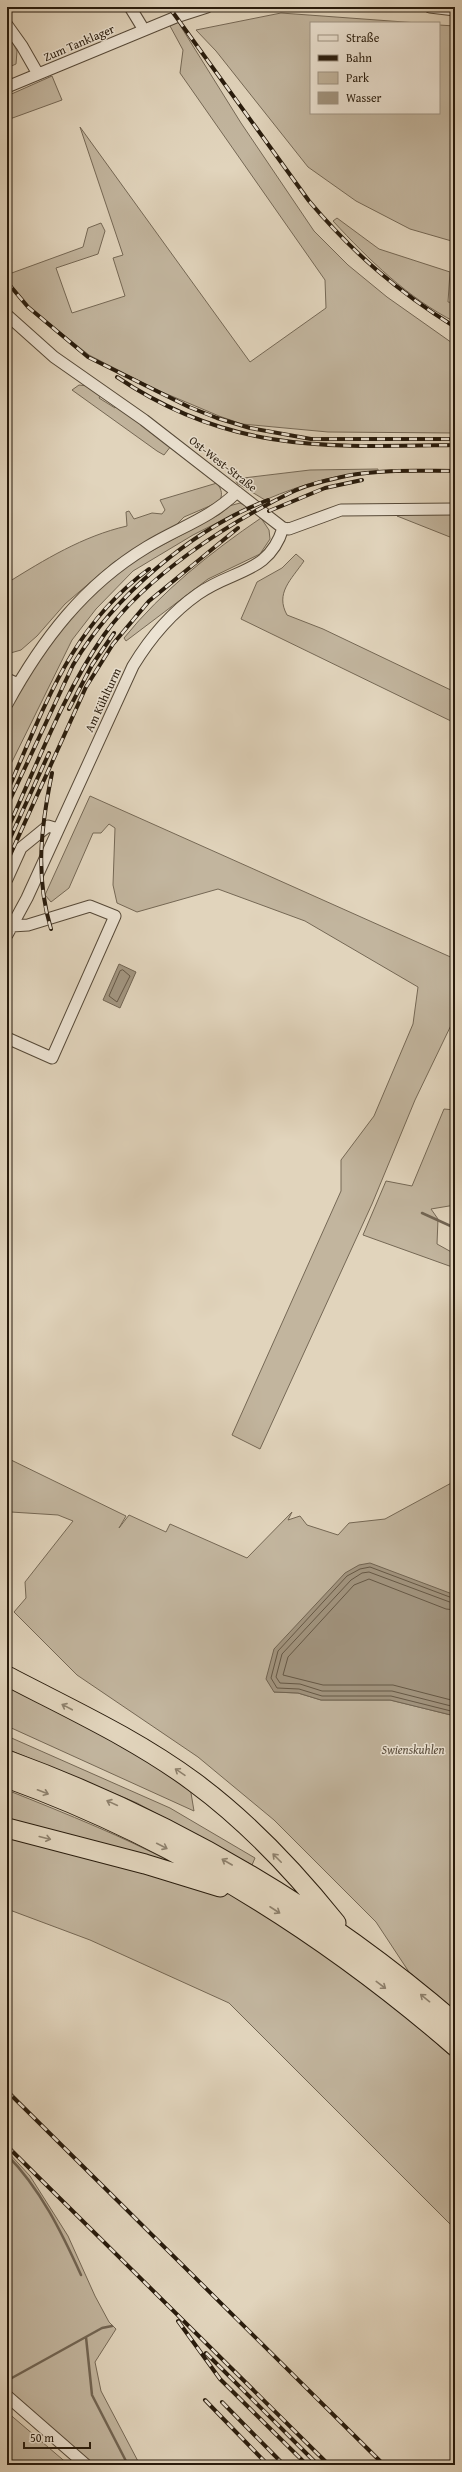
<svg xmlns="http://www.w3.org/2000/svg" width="462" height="2472" font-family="'Gentium Book Plus',serif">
<rect width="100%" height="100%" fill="#e1d4bc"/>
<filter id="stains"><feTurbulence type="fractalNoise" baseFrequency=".005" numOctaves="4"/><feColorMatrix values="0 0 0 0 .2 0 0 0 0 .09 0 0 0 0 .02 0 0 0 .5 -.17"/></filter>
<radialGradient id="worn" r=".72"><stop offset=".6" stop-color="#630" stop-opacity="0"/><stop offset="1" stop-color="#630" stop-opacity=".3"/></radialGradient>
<path fill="#c2b59e" stroke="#756855" d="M281 13 418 23H311V113H439V25L455 26V242L410 229 356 201 308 167 216 51 196 30Z
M178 22 241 123 314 231 348 265 387 297 455 345V433L328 432 242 424 219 416 155 389 89 355 29 307 7 280V272L9 274 83 247 88 228 101 223 105 231 98 254 56 268 72 313 125 296 113 258 123 255 80 127 250 362 326 308 325 280 180 73 183 50 170 26Z
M7 31 17 51 16 64 7 68Z
M52 76 62 100 7 120V96Z
M337 218 379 249 450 272 448 302 455 303V322C408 298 369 260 333 221Z
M79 385 88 386 101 395 99 398 115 408 117 406 171 446 164 455 157 451 72 390Z
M378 469V471C334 475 305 483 265 500L237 483 235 479 310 470Z
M217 483C222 490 223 495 219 502L184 517 176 525 114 562 65 604 37 636 21 650 7 654V583C44 560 83 536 127 526L126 512 129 511 134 519 152 513 162 514 165 510 160 500Z
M240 503 248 507 193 535 133 571 96 609 72 640 7 772V713L34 664 68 617 124 566 220 514 229 506Z
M417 513H455V539L397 516Z
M261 518 269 530 270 539 260 554 208 579 126 641 124 638C162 591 211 552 261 518Z
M296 554 304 561C291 580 275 593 287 615L323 629 455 692V723L241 619 257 582 282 568Z
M90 796 455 959V1017L415 1100 372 1204 260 1449 232 1435 341 1191V1160L374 1116 413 1024 418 987 305 921 218 889 137 912 117 903 113 885 115 828 109 824 101 833H93L69 888 51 902 45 895Z
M444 1109 455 1110V1205L431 1209 438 1219 437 1244 455 1254V1268L363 1235 386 1181 412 1186Z
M9 1459 126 1516 119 1528 129 1515 166 1532 170 1524 247 1558 292 1512 288 1520 300 1516 307 1525 338 1535 349 1523 385 1519 455 1481V1595L274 1692 298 1693 321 1700H390L455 1716V2011L409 1972 376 1922 274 1820 198 1757 77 1675 14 1612 26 1598 25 1582 73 1521 58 1515 11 1512 7 1509V1462Z
M7 1684 104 1736 190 1787 194 1811 7 1726Z
M7 1736 170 1808 255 1858 252 1865 137 1803 7 1749Z
M7 1790C37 1802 67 1814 97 1827 197 1870 293 1928 380 1995 406 2015 430 2038 455 2060V2229L229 2003 90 1940 7 1909Z
M7 2151 30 2176 68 2236 95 2296 109 2322 116 2329 95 2362 101 2391 140 2465H93L7 2389Z
M7 2412 69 2465H7Z"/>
<path fill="#a29580" stroke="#716452" d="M119 964 136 972 120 1008 103 1000Z
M370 1563 455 1595V1716L390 1700H321L298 1693 274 1692 266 1679 274 1649 345 1573 359 1565Z"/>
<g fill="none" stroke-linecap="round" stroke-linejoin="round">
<path stroke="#655846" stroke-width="1" d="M123 970 130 976 117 1002 109 996 120 971Z
M455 1599 370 1567 360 1569 347 1576 278 1651 271 1678 277 1688 299 1689 322 1696H391L455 1712
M455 1604 369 1572 362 1573 351 1580 282 1654 276 1677 280 1683 300 1684 322 1691H392L455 1707
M455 1610 446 1609 369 1579 354 1585 288 1657 283 1675 323 1685H393L455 1701"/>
<path stroke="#716452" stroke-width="2.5" d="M422 1213 455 1228
M7 2155C40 2188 62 2233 81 2275
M86 2337 92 2395 128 2465
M10 2379 102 2328 112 2326"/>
<g stroke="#564938" stroke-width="13">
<path id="minor" d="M130 7 144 30
M430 7 455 10
M7 25 22 46 38 74
M7 87 176 17 207 7
M7 315 54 357 144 420 283 528 289 529 341 510 455 509
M7 679 18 684
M7 704C42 640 84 585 147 547 178 528 211 518 237 492
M7 879 21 848 48 826 58 829
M7 935 27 898 133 666C150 638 171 613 198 594 233 569 269 574 283 528
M7 1038 52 1058 115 916 90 906 28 925 12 926
M7 2396 86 2465"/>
</g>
<g stroke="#281b0c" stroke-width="21">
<path id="motorway" d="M7 1676C70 1709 136 1739 194 1782 247 1821 295 1872 336 1923
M7 1760C171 1820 323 1909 455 2023
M7 1778C173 1838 322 1931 455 2046
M7 1828 145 1864 220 1887"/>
</g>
<use href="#minor" stroke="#ece3d3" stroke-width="11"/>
<use href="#motorway" stroke="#e1d4bc" stroke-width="19"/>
<g stroke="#281b0c" stroke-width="4">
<path id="rail" d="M169 7 309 201C353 253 397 291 455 327
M7 282 28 307 88 357 189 407 217 418 250 428 311 439H455
M117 377C230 453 326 447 455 445
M269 511 325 488 362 480
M69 709 92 665 114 633
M7 792C45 706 71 626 149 569
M7 806 73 665C114 596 192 529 268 500
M7 830C37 765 63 694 104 635 146 576 228 523 292 492 308 484 328 480 346 476 381 469 419 471 455 471
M7 845 49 753
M7 862 86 687 113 644 149 601 238 528
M51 929C35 876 41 827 52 773
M7 2091 384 2465
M7 2146 329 2465
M178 2321 220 2379 307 2465
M206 2353 318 2465
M205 2400 268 2465
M222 2402 284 2465"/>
</g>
<use href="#rail" stroke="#ece3d3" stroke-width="2.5" stroke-dasharray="8" stroke-linecap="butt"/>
</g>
<defs><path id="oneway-shaft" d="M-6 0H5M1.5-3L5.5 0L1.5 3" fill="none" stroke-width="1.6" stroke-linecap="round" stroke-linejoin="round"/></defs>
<g stroke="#8e816d">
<use href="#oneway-shaft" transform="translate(67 1707) rotate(-152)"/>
<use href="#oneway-shaft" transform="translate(180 1772) rotate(-146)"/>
<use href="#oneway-shaft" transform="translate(43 1792) rotate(21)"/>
<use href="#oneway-shaft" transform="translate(112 1803) rotate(-155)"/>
<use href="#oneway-shaft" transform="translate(45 1838) rotate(14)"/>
<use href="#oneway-shaft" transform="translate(162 1846) rotate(27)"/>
<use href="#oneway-shaft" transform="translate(277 1858) rotate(-135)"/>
<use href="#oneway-shaft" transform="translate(227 1862) rotate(-150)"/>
<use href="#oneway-shaft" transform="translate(275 1910) rotate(33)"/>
<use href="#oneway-shaft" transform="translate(381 1985) rotate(37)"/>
<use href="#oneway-shaft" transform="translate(425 1998) rotate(-141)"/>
</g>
<g text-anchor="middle" stroke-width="3" stroke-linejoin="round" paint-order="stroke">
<g font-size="12" fill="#281b0c" stroke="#ece3d3">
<text transform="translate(79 43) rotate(-23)" y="4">Zum Tanklager</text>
<text transform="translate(223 464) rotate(38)" y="4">Ost-West-Straße</text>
<text transform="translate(103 700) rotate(-65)" y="4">Am Kühlturm</text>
</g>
<g font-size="12" font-style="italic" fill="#564938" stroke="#ece3d3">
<text x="413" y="1754">Swienskuhlen</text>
</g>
</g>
<rect width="462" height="2472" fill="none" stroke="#e1d4bc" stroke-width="24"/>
<rect x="8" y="8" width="446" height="2456" fill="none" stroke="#281b0c" stroke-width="2"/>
<rect x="12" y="12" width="438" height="2448" fill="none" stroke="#281b0c"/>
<rect x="310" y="22" width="130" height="92" fill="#ece3d3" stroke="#9e9383"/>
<rect x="318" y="35" width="20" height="6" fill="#ece3d3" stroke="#9e9383"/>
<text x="346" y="42" font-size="12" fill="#281b0c">Straße</text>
<rect x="318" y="55" width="20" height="6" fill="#281b0c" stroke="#9e9383"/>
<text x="346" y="62" font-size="12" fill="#281b0c">Bahn</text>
<rect x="318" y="72" width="20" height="12" fill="#c2b59e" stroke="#9e9383"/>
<text x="346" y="82" font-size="12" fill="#281b0c">Park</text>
<rect x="318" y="92" width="20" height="12" fill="#a29580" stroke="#9e9383"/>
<text x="346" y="102" font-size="12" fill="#281b0c">Wasser</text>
<path d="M24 2442v6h66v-6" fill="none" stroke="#281b0c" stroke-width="2"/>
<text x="30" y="2442" font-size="12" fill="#281b0c" stroke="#ece3d3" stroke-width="3" paint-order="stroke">50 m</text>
<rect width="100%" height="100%" filter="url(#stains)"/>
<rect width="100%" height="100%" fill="url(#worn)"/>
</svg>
